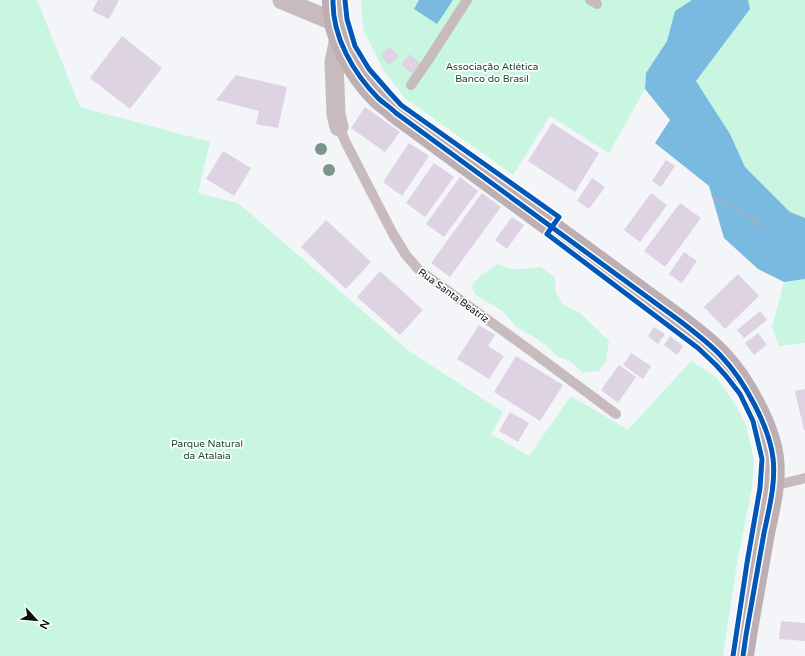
<svg xmlns="http://www.w3.org/2000/svg" width="805" height="656" font-family="'Varela Round',sans-serif">
<rect width="100%" height="100%" fill="#f3f5f8"/>
<path fill="#c8f6e0" d="M0 0H37L80 107 210 142 198 193 238 203 409 351 503 412 491 434 529 456 571 396 628 430 691 361 717 378 735 404 746 425 754 461 752 488 737 562 723 656H0Z
M361 0H692L675 11 667 41 646 73 645 89 609 153 550 116 513 175 405 98 383 70 363 29Z
M748 0H805V218L790 212 745 167 730 134 696 81 749 9Z
M498 264 511 269H522L541 267 555 278 556 293 564 305 580 313 609 341 606 361 599 371 583 373 570 361 557 356 547 346 537 339 515 326 504 312 476 295 471 286 480 276Z
M805 279V343L779 346 772 327 784 282Z"/>
<path fill="#7abae0" d="M419 0H453L437 24 414 9Z
M692 0H748L750 9 696 81 730 134 745 167 790 212 805 218V279L784 282 758 269 724 238 709 186 655 143 670 120 645 89 646 73 667 41 675 11Z"/>
<path fill="#ddd3e3" d="M98 0H119L109 19 92 11Z
M122 36 162 68 130 109 90 78Z
M390 47 399 57 389 65 380 55Z
M410 54 421 64 412 74 401 64Z
M236 75 287 87 278 128 256 124 259 111 216 100Z
M365 107 400 132 385 152 351 128Z
M552 123 599 153 575 192 528 161Z
M409 143 429 156 402 196 383 182Z
M223 151 251 168 234 196 206 179Z
M666 160 675 166 661 187 652 181Z
M434 163 454 177 425 217 406 203Z
M460 177 478 191 444 237 426 224Z
M592 178 605 187 589 209 577 201Z
M482 193 501 207 450 277 431 263Z
M651 193 667 205 640 242 624 230Z
M680 203 701 218 665 267 644 251Z
M512 217 524 225 507 249 495 240Z
M326 220 371 262 346 289 301 247Z
M684 252 697 261 682 283 669 274Z
M380 271 423 310 400 335 357 297Z
M738 274 759 296 725 329 704 307Z
M760 311 767 320 744 338 737 330Z
M479 325 495 335 488 346 504 356 489 379 457 359Z
M654 327 665 334 658 344 648 336Z
M758 333 767 345 754 355 745 343Z
M670 336 683 346 677 355 664 345Z
M631 353 651 366 643 379 623 365Z
M516 356 563 385 540 421 494 392Z
M619 365 636 377 618 403 601 390Z
M805 389V430H804L795 391Z
M510 412 529 423 518 442 499 431Z
M781 621 805 623V641L779 639Z"/>
<g fill="none" stroke-linecap="round" stroke-linejoin="round">
<path stroke="#b5aeb1" stroke-width="2.5" stroke-dasharray="3 2" stroke-linecap="butt" d="M712 196 765 226"/>
<path stroke="#c8bbbe" stroke-width="10" d="M590 0 597 4
M411 85 427 62 467 0
M339 127 347 145 393 234 406 255 419 270 531 351 616 414
M773 486 805 478"/>
<path stroke="#c8bbbe" stroke-width="19" d="M282 0 335 22
M339 37 334 62 336 114 339 127"/>
<path stroke="#beafb3" stroke-width="22" d="M333 0C332 37 354 74 379 99 385 104 391 108 396 113L680 321C694 332 709 343 721 356 744 380 769 426 773 458 776 483 769 509 764 533 758 567 752 601 746 635L743 656"/>
<g stroke="#fff" stroke-width="8">
<path id="cycleway" d="M333 0C332 37 354 74 379 99 385 104 391 108 396 113L680 321C694 332 709 343 721 356 744 380 769 426 773 458 776 483 769 509 764 533 758 567 752 601 746 635L743 656
M345 0 347 19 355 46 369 69 390 93 401 105 559 217 547 234 698 348 716 365 726 376 740 394 753 421 762 459 760 488 747 563 733 656"/>
</g>
<use href="#cycleway" stroke="#0057b8" stroke-width="5"/>
</g>
<g fill="#7d948b">
<circle cx="321" cy="149" r="6"/>
<circle cx="329" cy="170" r="6"/>
</g>
<g text-anchor="middle" stroke-width="3.5" stroke-linejoin="round" paint-order="stroke">
<g font-size="10" fill="#1c4531" stroke="#fff">
<text x="492" y="70">Associação Atlética<tspan x="492" dy="12">Banco do Brasil</tspan></text>
<text x="207" y="447">Parque Natural<tspan x="207" dy="12">da Atalaia</tspan></text>
</g>
<g font-size="10" fill="#0d0e0f" stroke="#fff">
<text transform="translate(454 295) rotate(36)" y="4">Rua Santa Beatriz</text>
</g>
</g>
<g transform="translate(36 620) rotate(117)" stroke="#ffffff" stroke-width="3" paint-order="stroke">
<path d="M0-3L7 15L0 10L-7 15Z" fill="#0d0e0f"/>
<text y="-6" font-size="11" font-weight="bold" text-anchor="middle" fill="#0d0e0f">N</text>
</g>
</svg>
